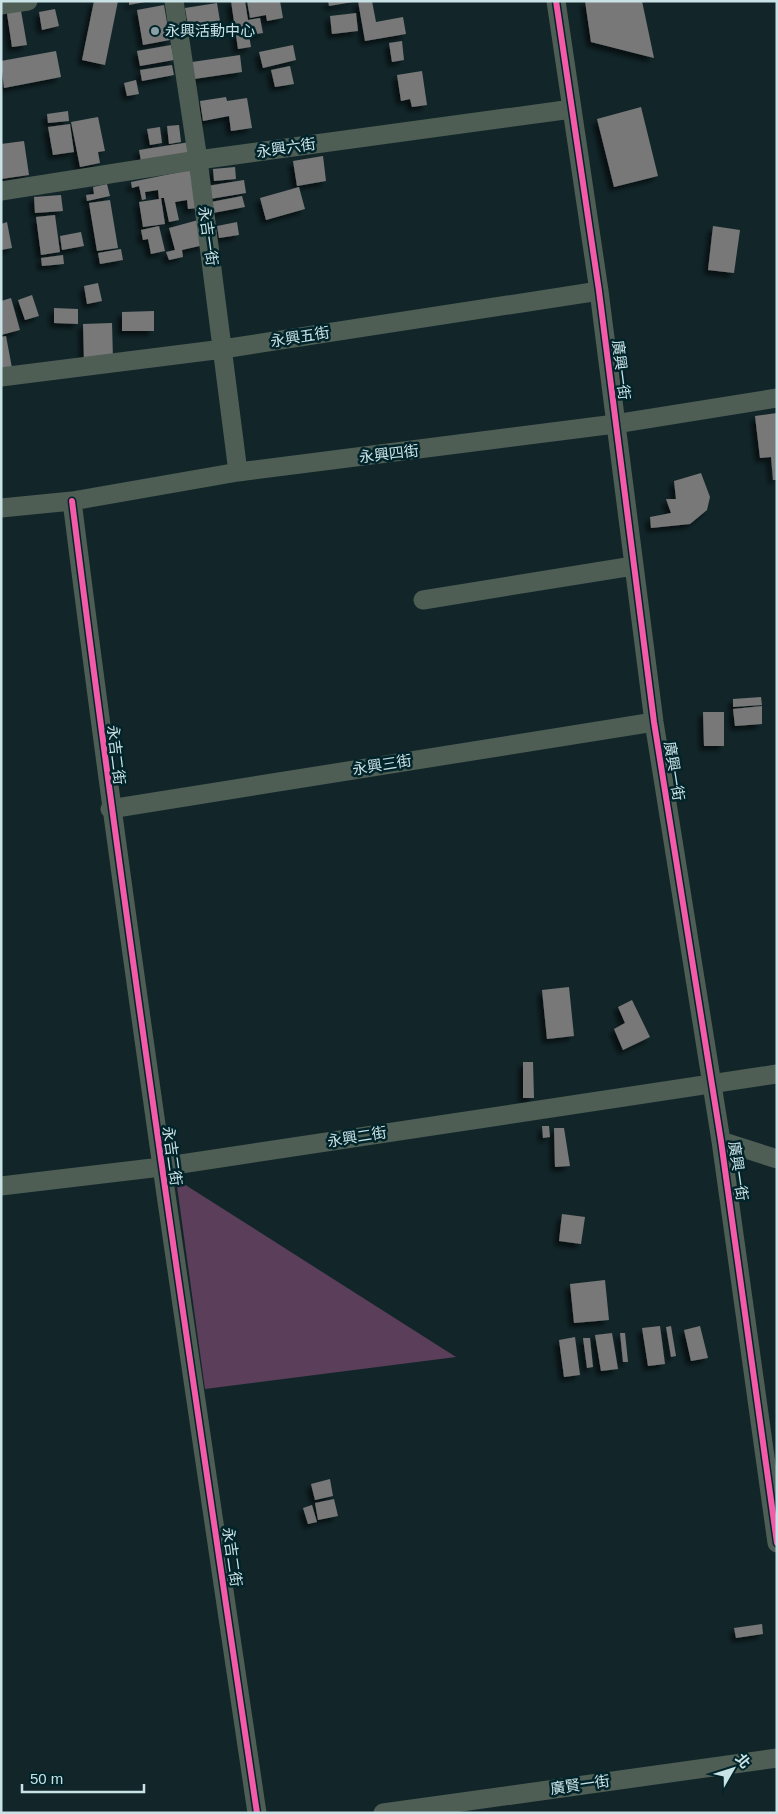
<svg xmlns="http://www.w3.org/2000/svg" width="778" height="1814" font-family="Arial,'Noto Sans TC',sans-serif">
<defs>
<filter id="shadow"><feDropShadow dx="-4.5" dy="4.5" stdDeviation="2.5" flood-color="#0009"/></filter>
</defs>
<rect width="100%" height="100%" fill="#12262a"/>
<path fill="#5a3e5a" d="M176 1179 456 1357 205 1389Z"/>
<path fill="#787878" filter="url(#shadow)" d="M94 1H118L105 65 82 60Z
M129 1H145V2L129 5Z
M231 1H245L248 20 260 18 263 33 249 35 251 47 238 49Z
M247 1H280L283 18 267 21 266 15 250 18Z
M328 1H353V2L329 6Z
M358 1H372L376 22 403 17 406 34 365 41Z
M585 1H642L654 58 591 42Z
M217 3 220 21 188 25 185 8Z
M20 5 27 45 12 47 6 7Z
M164 5 170 40 143 45 137 10Z
M55 9 59 26 42 30 39 12Z
M356 13 358 31 332 34 330 16Z
M402 41 404 60 392 62 389 43Z
M171 45 174 60 140 66 137 51Z
M293 45 296 60 263 68 259 52Z
M56 51 61 77 4 88 1 61Z
M240 55 242 72 194 79 192 62Z
M172 65 174 75 142 81 140 70Z
M290 66 294 84 275 87 271 70Z
M422 71 427 105 412 107 410 99 401 101 397 75Z
M136 80 139 94 127 96 124 83Z
M226 97 227 101 247 98 252 128 231 131 229 116 203 121 200 101Z
M641 107 658 176 614 187 597 119Z
M68 111 69 121 48 123 47 114Z
M98 117 105 151 98 152 100 163 80 167 71 122Z
M70 124 74 152 53 155 48 127Z
M179 125 181 142 169 144 167 126Z
M160 127 162 143 150 145 147 129Z
M24 141 29 175 1 179V144Z
M190 142 191 153 141 161 139 150Z
M323 156 326 181 297 186 293 161Z
M235 167 236 179 214 181 213 169Z
M190 170 198 208 188 209 187 200 175 202 179 220 169 222 164 198H161L165 224 143 227 139 202 159 199 158 190 145 192 146 199 142 200 139 186 132 188 131 182Z
M244 180 246 193 210 199 207 186Z
M107 184 110 196 87 201 86 195 94 194 93 187Z
M299 187 305 209 266 220 260 198Z
M61 195 63 211 35 213 34 197Z
M242 196 245 207 213 213 211 202Z
M110 200 118 248 97 251 89 203Z
M55 215 60 252 41 255 36 217Z
M202 219 204 245 182 250 183 257 169 260 166 252 175 250 169 228Z
M7 222 12 248 1 250V224Z
M237 222 239 235 219 238 217 226Z
M159 226 165 251 151 254 148 239 143 240 141 230Z
M713 226 740 230 734 273 708 270Z
M81 232 84 246 62 250 60 236Z
M121 249 123 260 100 264 98 253Z
M63 255 64 264 42 266 41 258Z
M98 283 102 301 87 304 84 286Z
M32 295 39 316 25 320 18 300Z
M11 298 20 330 1 335V301Z
M54 308 78 309V324L54 323Z
M154 311V331H122V312Z
M112 323 113 360 84 361 83 324Z
M6 336 12 368 1 370V337Z
M777 413V480H773L771 457 760 458 755 416Z
M701 473 710 497 707 510 690 524 651 528 650 517 671 513 666 499H676L674 481Z
M761 697 762 705 733 707V699Z
M762 706V724L735 726 733 709Z
M703 712H724V746H704Z
M569 987 574 1036 547 1039 542 990Z
M632 1000 650 1037 623 1050 614 1029 625 1023 618 1007Z
M523 1062H533L534 1098H523Z
M542 1126H549L550 1137 543 1138Z
M554 1128H564L570 1166 555 1167Z
M562 1214 585 1217 581 1244 559 1241Z
M605 1280 609 1320 574 1323 570 1284Z
M660 1326 665 1364 648 1366 642 1328Z
M671 1326 676 1356 671 1357 666 1327Z
M700 1326 708 1358 691 1361 684 1330Z
M612 1333 618 1369 601 1371 595 1335Z
M620 1333H625L628 1362H623Z
M575 1337 580 1375 564 1377 559 1340Z
M583 1338H590L593 1367 587 1368Z
M330 1479 333 1496 315 1500 311 1484Z
M334 1499 338 1516 318 1520 315 1503Z
M312 1505 317 1522 308 1524 303 1508Z
M762 1624 763 1634 736 1638 734 1628Z"/>
<g fill="none" stroke-linecap="round" stroke-linejoin="round">
<path stroke="#4e5e54" stroke-width="19" d="M174 1 198 160 238 472
M556 1 599 291 654 722 721 1141 777 1543
M1 5 28 1
M1 191 198 160 572 109
M1 377 223 349 599 291
M72 501C127 940 192 1376 257 1813
M1 508 72 501 238 472 615 424 777 398
M423 600 633 566
M110 809 654 722
M721 1141 777 1159
M1 1186 161 1167 777 1074
M383 1813 777 1758"/>
<g stroke="#00242a" stroke-width="9">
<path id="cycleway" d="M556 1 599 291 654 722 721 1141 777 1543
M72 501C127 940 192 1376 257 1813"/>
</g>
<use href="#cycleway" stroke="#f35aa7" stroke-width="6"/>
</g>
<circle fill="#89a0a4" stroke="#00242a" stroke-width="2" cx="155" cy="31" r="5"/>
<g text-anchor="middle" stroke-width="5" stroke-linejoin="round" paint-order="stroke">
<g font-size="15" fill="#c9e2e6" stroke="#00242a" text-anchor="start">
<text x="165" y="36">永興活動中心</text>
</g>
<g font-size="15" fill="#c9e2e6" stroke="#00242a">
<text transform="translate(286 148) rotate(-8)" y="5">永興六街</text>
<text transform="translate(208 236) rotate(82)" y="5">永吉一街</text>
<text transform="translate(300 337) rotate(-9)" y="5">永興五街</text>
<text transform="translate(621 370) rotate(83)" y="5">廣興一街</text>
<text transform="translate(389 454) rotate(-7)" y="5">永興四街</text>
<text transform="translate(116 755) rotate(83)" y="5">永吉二街</text>
<text transform="translate(382 765) rotate(-9)" y="5">永興三街</text>
<text transform="translate(674 771) rotate(81)" y="5">廣興一街</text>
<text transform="translate(357 1137) rotate(-9)" y="5">永興二街</text>
<text transform="translate(172 1156) rotate(82)" y="5">永吉二街</text>
<text transform="translate(738 1171) rotate(82)" y="5">廣興一街</text>
<text transform="translate(232 1557) rotate(82)" y="5">永吉二街</text>
<text transform="translate(580 1785) rotate(-8)" y="5">廣賢一街</text>
</g>
</g>
<rect width="778" height="1814" fill="none" stroke="#c9e2e6" stroke-width="5"/>
<g transform="translate(733 1769) rotate(51)" stroke="#00242a" stroke-width="4" paint-order="stroke">
<path d="M0-4L9 19L0 12L-9 19Z" fill="#c9e2e6"/>
<text y="-8" font-size="14" font-weight="bold" text-anchor="middle" fill="#c9e2e6">北</text>
</g>
<path d="M22 1784v8h122v-8" fill="none" stroke="#c9e2e6" stroke-width="2.5"/>
<text x="30" y="1784" font-size="15" fill="#c9e2e6" stroke="#00242a" stroke-width="4" paint-order="stroke">50 m</text>
</svg>
